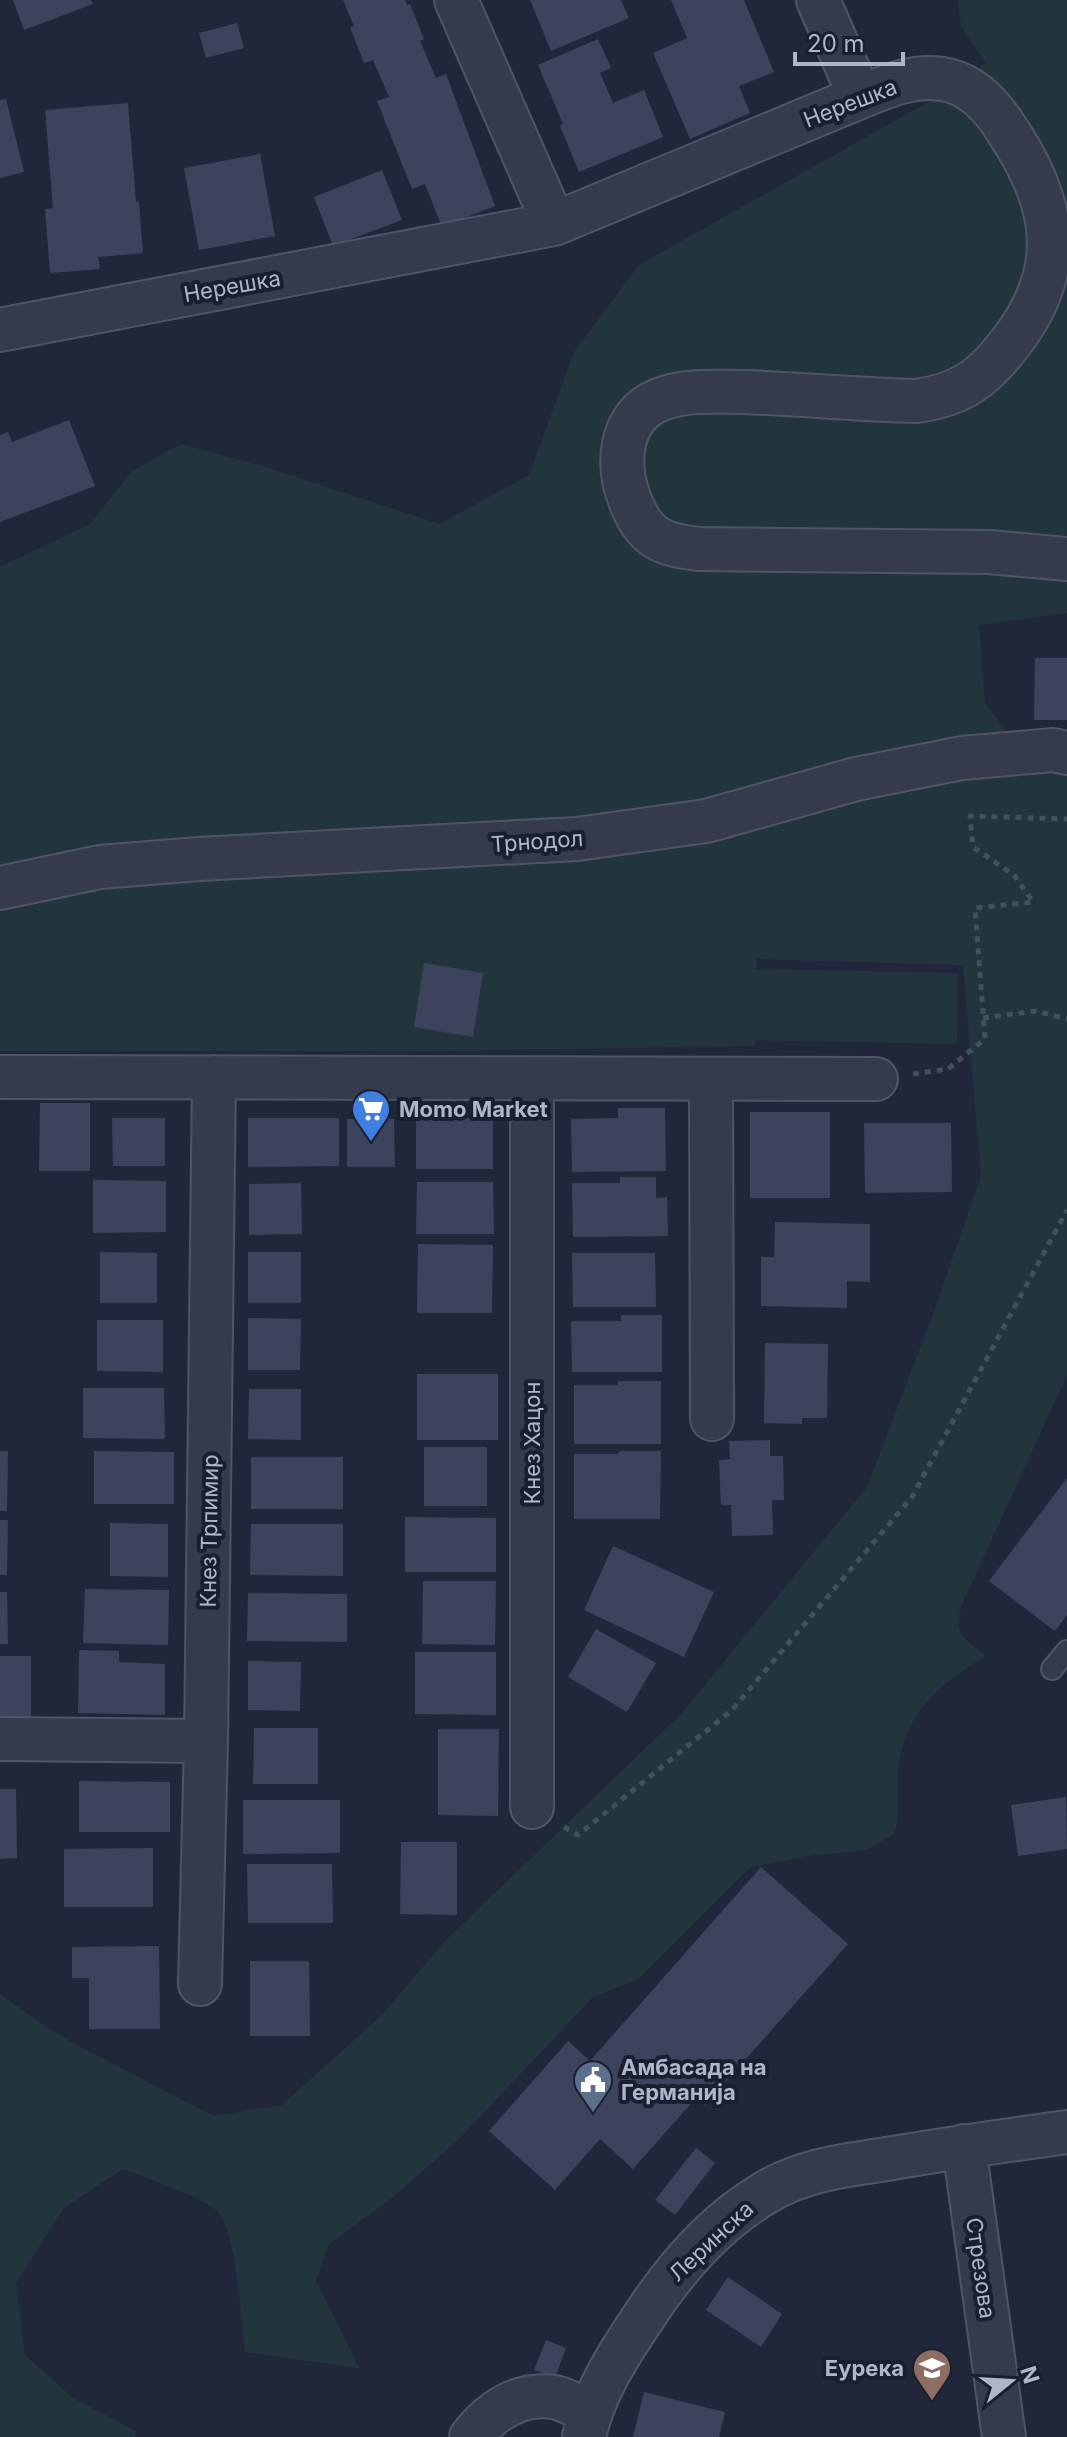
<svg xmlns="http://www.w3.org/2000/svg" width="1067" height="2437" font-family="Inter,sans-serif">
<rect width="100%" height="100%" fill="#21273b"/>
<path fill="#23353c" d="M958 0H1067V613L979 625 985 703 1020 749 1067 761V1375L963 1602C952 1634 961 1636 986 1656 938 1686 905 1710 898 1771 896 1794 901 1810 894 1834L866 1850 816 1855 750 1867 638 1979 593 1997 458 2140 392 2198 329 2244 316 2281 359 2368 245 2352C241 2320 237 2236 219 2213 207 2198 143 2177 123 2169L64 2208 16 2283 25 2355 73 2398 136 2431 135 2437H0V1994L43 2025 84 2049 214 2116 282 2105 381 2016 445 1941 682 1713 867 1487 932 1317 981 1176 963 965 757 959 756 969 958 973 957 1044 755 1040 754 1046 435 1051H0V567L90 524 132 471 181 444 263 466 440 524 529 475 574 352 639 265 937 97 986 63 961 27Z"/>
<path fill="#3d435c" d="M13 0H91L93 4 24 30Z
M343 0H405L407 5 410 4 424 39 420 41 436 78 446 74 495 206 442 227 425 184 412 189 377 101 389 97 373 60 364 63 350 27 354 26Z
M530 0H621L629 18 551 51Z
M671 0H744L774 72 739 86 750 113 690 139 653 53 687 38Z
M237 23 244 48 206 58 199 33Z
M598 39 611 68 600 73 613 103 644 90 663 137 579 172 560 126 563 124 538 65Z
M6 99 24 172 0 178V100Z
M128 103 136 202 139 201 143 253 98 257 100 269 50 273 45 209 53 208 45 110Z
M260 154 275 236 199 250 184 168Z
M382 170 402 220 333 246 314 197Z
M69 420 95 486 0 522V435L8 432 12 442Z
M1035 658H1067V720H1034Z
M424 963 483 973 473 1037 414 1027Z
M40 1103H90V1171H39Z
M618 1108H665L666 1171 572 1172 571 1119 618 1118Z
M750 1112H830V1198H750Z
M112 1118H165V1166H113Z
M248 1118H339V1166L248 1167Z
M416 1118H493V1169H416Z
M347 1119H394L395 1167H347Z
M864 1123H951L952 1192 865 1193Z
M620 1177H656V1198L667 1197 668 1236 573 1237 572 1183H620Z
M93 1180 166 1181V1232L93 1233Z
M417 1182H493L494 1234H416Z
M301 1183 302 1234 249 1235V1184Z
M775 1222 870 1224V1282L847 1281V1308L761 1306V1257H774Z
M418 1244 493 1245 492 1313H417Z
M100 1252 157 1253V1303H100Z
M248 1252H301V1303H248Z
M572 1253H655L656 1307H573Z
M621 1315H662V1372H572L571 1321H621Z
M248 1318 301 1319 300 1370H248Z
M97 1320H163V1372L97 1371Z
M765 1343 828 1344 827 1418H802V1424L764 1423Z
M417 1374H498V1440H417Z
M618 1381H661V1444H574V1385H618Z
M83 1388H164L165 1439 83 1438Z
M249 1389H301V1440L248 1439Z
M770 1440V1456H783L784 1500H772L773 1535 732 1536 731 1505H721L719 1460 730 1459 729 1441Z
M424 1447H487V1506H424Z
M0 1451H8L7 1511H0Z
M94 1451 174 1452V1504H94Z
M619 1451H661L660 1519H574V1454H618Z
M251 1457H343V1509H251Z
M1067 1478V1615L1055 1631 989 1581Z
M405 1517 496 1518V1572H405Z
M0 1520H8L7 1575H0Z
M110 1523 168 1524V1577L110 1576Z
M251 1524H343V1576L250 1575Z
M613 1546 714 1592 684 1657 584 1610Z
M423 1581H496L495 1645 422 1644Z
M85 1589 169 1590 168 1645 83 1643Z
M0 1592H7L8 1644H0Z
M248 1593 347 1594V1642L247 1641Z
M596 1629 656 1663 627 1712 568 1677Z
M79 1650 119 1651V1662L165 1664V1715L78 1713Z
M415 1652H496V1715L415 1714Z
M0 1656H31V1718H0Z
M248 1661 301 1662 300 1711 248 1710Z
M254 1728H318V1784H253Z
M438 1729H499L498 1816 438 1815Z
M79 1781 170 1782V1832H79Z
M0 1789H16L17 1858 0 1859Z
M1066 1797 1067 1849 1018 1856 1011 1805Z
M243 1800H340V1853L243 1854Z
M401 1842H457V1915L400 1914Z
M153 1848V1907H64V1849Z
M247 1864H332L333 1923H248Z
M761 1867 848 1944 705 2105 696 2098 633 2169 600 2139 555 2190 489 2131 568 2041 590 2061Z
M159 1946 160 2029H89V1978H72V1947Z
M250 1961H309L310 2036H250Z
M696 2148 715 2163 675 2215 655 2200Z
M728 2277 782 2314 761 2347 706 2310Z
M546 2340 566 2348 555 2378 534 2370Z
M644 2392 725 2412 719 2437H633Z"/>
<g fill="none" stroke-linecap="round" stroke-linejoin="round">
<g stroke="#505566" stroke-width="24">
<path id="service" d="M1052 1669 1067 1651"/>
</g>
<g stroke="#505566" stroke-width="46">
<path id="minor" d="M456 0 554 224
M818 0 860 97
M0 330 554 224 860 97C885 87 914 74 942 79 972 83 992 106 1007 130 1057 204 1067 270 1011 342 984 378 961 395 916 401 859 400 802 394 744 392 717 392 685 389 659 400 619 416 616 465 630 500 644 538 662 545 699 549L989 552 1067 559
M0 888 100 867 199 859 577 839 706 821 856 779 962 758 1053 750 1067 753
M0 1077 876 1079
M532 1079V1807
M711 1079 712 1419
M0 1739 206 1741
M200 1984 206 1741 214 1077
M964 2146 1004 2437
M471 2437C491 2411 519 2392 554 2397 565 2399 578 2407 589 2412
M584 2437C593 2394 618 2355 643 2318 674 2270 714 2223 765 2193 804 2169 848 2165 893 2158 951 2148 1009 2140 1067 2132"/>
</g>
<path stroke="#41525a" stroke-width="5" stroke-dasharray="6 6" stroke-linecap="butt" d="M983 1018 1036 1011 1067 1019
M913 1074 948 1069 985 1039 975 908 1033 902 1014 875 973 847 970 816 1067 819
M564 1827 578 1835 732 1710 912 1497 1067 1210"/>
<use href="#service" stroke="#353a4c" stroke-width="20"/>
<use href="#minor" stroke="#353a4c" stroke-width="42"/>
</g>
<defs>
<g id="supermarket-pin" transform="scale(2)"><path d="M0 17L-7.5 6A9.5 9.5 0 1 1 7.5 6Z" fill="#3f7fe0" stroke="#1a1f30"/><path d="M-6-5.5h2.5l.6 2H6L4.5 2H-2.5L-4.4-4H-6ZM-1.5 3.2a1.3 1.3 0 1 0 .1 0ZM3 3.2a1.3 1.3 0 1 0 .1 0Z" fill="#fff"/></g>
<g id="civic-pin" transform="scale(2)"><path d="M0 17L-7.5 6A9.5 9.5 0 1 1 7.5 6Z" fill="#5c6f8a" stroke="#1a1f30"/><path d="M-.6-6.5H3V-4.5H.6V-3L4-1V1h2V6H-6V1h2V-1L-.6-3ZM-1.2 2.5V6h2.4V2.5Z" fill="#fff"/></g>
<g id="school-pin" transform="scale(2)"><path d="M0 17L-7.5 6A9.5 9.5 0 1 1 7.5 6Z" fill="#8d6e63" stroke="#1a1f30"/><path d="M0-5L7-2L0 1L-7-2ZM-4 1L0 2.5L4 1V4Q0 6-4 4Z" fill="#fff"/></g>
</defs>
<g fill-rule="evenodd">
<use href="#supermarket-pin" x="371" y="1109"/>
<use href="#civic-pin" x="593" y="2080"/>
<use href="#school-pin" x="932" y="2368"/>
</g>
<g text-anchor="middle" stroke-width="8" stroke-linejoin="round" paint-order="stroke">
<g font-size="22" fill="#b0b5c8" stroke="#1a1f30">
<text transform="translate(850 103) rotate(-21)" y="8">Нерешка</text>
<text transform="translate(232 286) rotate(-10)" y="8">Нерешка</text>
<text transform="translate(537 841) rotate(-4)" y="8">Трнодол</text>
<text transform="translate(532 1443) rotate(-90)" y="8">Кнез Хацон</text>
<text transform="translate(209 1531) rotate(-89)" y="8">Кнез Трпимир</text>
<text transform="translate(711 2241) rotate(-43)" y="8">Леринска</text>
<text transform="translate(981 2268) rotate(82)" y="8">Стрезова</text>
</g>
<g font-size="22" font-weight="bold" fill="#b0b5c8" stroke="#1a1f30" text-anchor="start">
<text x="399" y="1117">Momo Market</text>
<text x="621" y="2075">Амбасада на<tspan x="621" dy="25">Германија</tspan></text>
<text x="904" y="2376" text-anchor="end">Еурека</text>
</g>
</g>
<g transform="translate(1011 2381) rotate(72)" stroke="#1a1f30" stroke-width="6" paint-order="stroke">
<path d="M0-6L14 30L0 20L-14 30Z" fill="#b0b5c8"/>
<text y="-12" font-size="22" font-weight="bold" text-anchor="middle" fill="#b0b5c8">N</text>
</g>
<path d="M795 52v12h108v-12" fill="none" stroke="#b0b5c8" stroke-width="4"/>
<text x="807" y="52" font-size="24" fill="#b0b5c8" stroke="#1a1f30" stroke-width="6" paint-order="stroke">20 m</text>
</svg>
